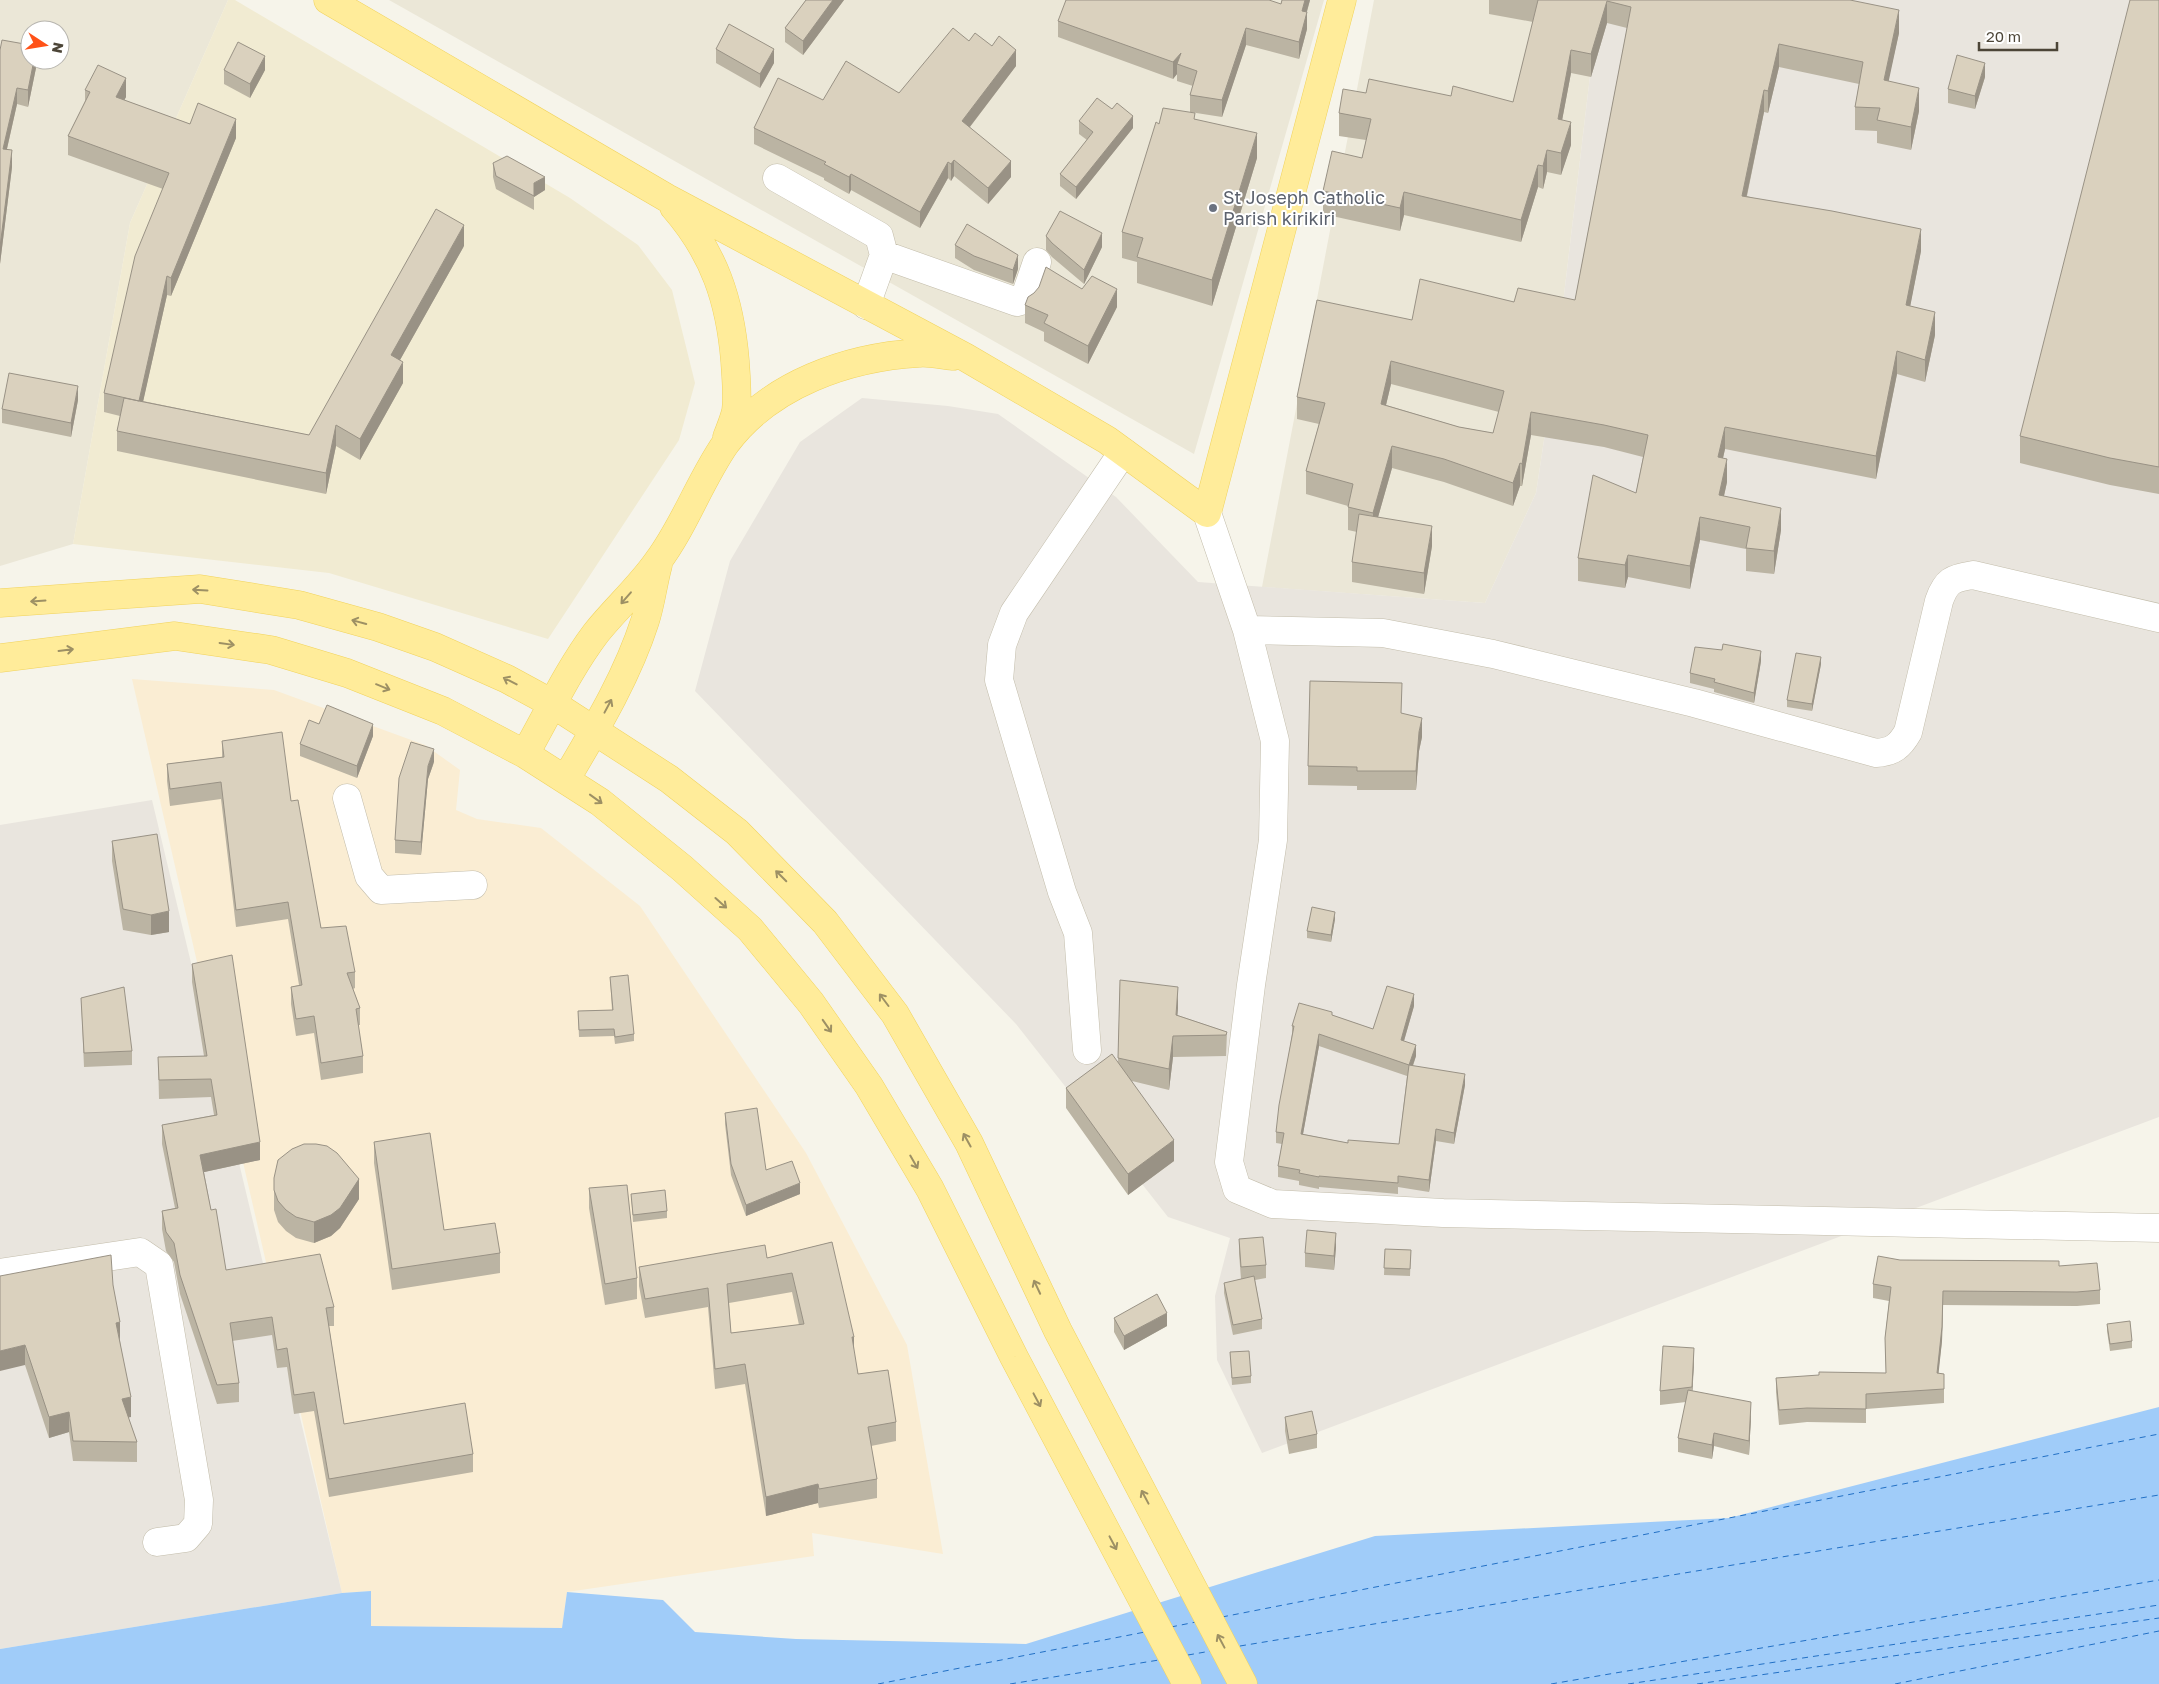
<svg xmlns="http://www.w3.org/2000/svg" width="2159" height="1684" font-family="'Golos Text',sans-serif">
<rect width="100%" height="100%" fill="#f6f4ea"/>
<path fill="#ebe7d7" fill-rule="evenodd" d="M0 0H228L130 223 73 544 0 566ZM30 30H60V60H30Z
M389 0H1324L1194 454Z
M1374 0H1599L1557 354 1536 493 1485 603 1262 587Z"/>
<path fill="#faedd3" d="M132 679 274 690 425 745 460 770 456 810 477 819 541 828 640 906 806 1153 907 1345 943 1554 812 1533 814 1556 567 1592 562 1628 371 1626V1591L342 1593Z"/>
<path fill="#e9e5de" d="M1599 0H2159V1117L1262 1453 1217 1360 1215 1296 1230 1238 1168 1217 1016 1024 695 691 730 561 800 442 862 398 948 406 998 414 1116 497 1198 582 1485 603 1536 493 1557 354Z
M152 800 342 1593 0 1649V825Z"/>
<path fill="#f1ebd2" d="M228 0H235L570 198 638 245 672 290 695 383 679 440 548 639 329 573 73 544 130 223Z"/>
<path fill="#a0ccf9" d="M2159 1407V1684H0V1649L342 1593 371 1591V1626L562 1628 567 1592 663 1600 695 1632 796 1639 1026 1644 1375 1536 1729 1518Z"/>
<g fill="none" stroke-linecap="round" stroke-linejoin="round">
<path stroke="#2270c5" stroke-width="1" stroke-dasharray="6 5" stroke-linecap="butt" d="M1222 1617 2159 1434
M1171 1627 1196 1622
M1240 1646 2159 1495
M1188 1655 1211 1651
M878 1684 1145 1632
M1010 1684 1159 1660
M1551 1684 2159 1580
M1628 1684 2159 1605
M1697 1684 2159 1618
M1895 1684 2159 1631"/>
<g stroke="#c3bdab" stroke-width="29">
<path id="minor" d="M777 178 879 236 884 255 866 305
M884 255 1017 302 1024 300 1037 262
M1207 513 1247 630 1275 741 1273 840 1251 985 1229 1162 1237 1189 1273 1204 1443 1213 2159 1228
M1247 630 1383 633 1493 654 1694 703 1876 753C1893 752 1900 746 1908 732L1939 601C1946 581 1952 578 1973 575L2159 618
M347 798 369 876 381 890 473 885
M1087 1050 1078 933 1062 892 999 680 1002 645 1014 613 1123 452
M0 1273 140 1252 159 1265 199 1500 198 1524 186 1538 157 1542"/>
</g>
<g stroke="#f1d35d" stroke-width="29">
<path id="major" d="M328 0 667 198 965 357 1107 440 1207 513 1342 0
M674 207C714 253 730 300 735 361 736 377 738 396 736 411 734 420 730 429 727 437
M0 603 200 589 299 605 378 627 435 647 507 679 553 704 669 779 737 832 825 922 895 1014 969 1143 1058 1331 1243 1684
M0 658 175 636 271 650 347 673 443 711 525 754 600 802 682 868 750 929 811 1003 869 1086 930 1189 1014 1357 1187 1684
M525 754C548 714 568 670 596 633 616 608 640 587 658 561 685 525 700 480 726 443 770 384 848 357 919 353 930 352 942 355 953 356
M566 779C596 728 627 677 645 621 651 603 653 583 658 565"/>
</g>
<use href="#minor" stroke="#fff" stroke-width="28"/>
<use href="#major" stroke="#ffec9a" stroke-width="28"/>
</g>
<path fill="#bbb4a3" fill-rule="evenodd" d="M806 0H844L803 55 785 42V28Z
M1282 0H1310L1307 12V29L1299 59 1246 45 1222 117 1190 112V95L1193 86 1177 81V74L1173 79 1058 37V21L1281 4Z
M1489 0H1850L1899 33 1888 81 1919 111 1911 150 1877 143V131L1855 130V107L1859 84 1779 67 1768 113 1764 112 1747 196 1921 251 1910 306 1935 335 1925 382 1897 374 1876 479 1725 449 1723 458 1727 482 1724 496 1781 530 1774 574 1746 571V549L1700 540 1690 589 1628 577 1625 588 1578 581V558L1636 493 1643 457 1604 447 1531 435 1522 486H1520L1513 506 1444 482 1392 468 1378 517 1432 546 1424 594 1352 582V562L1357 532 1348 530V506L1306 494V471L1319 424 1297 419V397L1412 320 1514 302 1575 300 1627 28 1607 23 1591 77 1571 73 1562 120 1571 145 1561 175 1547 172 1543 189 1538 187 1521 242 1404 215 1400 231 1323 214V191L1362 158 1366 140 1339 136V113L1366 93 1451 96 1513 102 1533 22 1489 14ZM1391 384 1499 412 1493 433 1459 427 1386 405Z
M2159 0V494L2110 485 2020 463V436Z
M969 41 1016 66 970 127 1011 177 988 204 954 176 951 181 948 178 920 228 851 190 849 194 824 180V178L754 144V128L823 100 899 93Z
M716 49 774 63 760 88 716 63Z
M0 50 37 60V63L28 107 17 104 7 149 12 167 0 264Z
M224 70H265L250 98 224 84Z
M1985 77 1975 109 1948 103V89Z
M85 90 126 97 124 100 190 124 236 138 171 296 167 295 143 401 309 435 464 246 400 360 403 383 360 460 336 446 326 494 117 451V431L120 416 104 412V393L163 189 68 155V136L85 101Z
M1112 109 1133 128 1076 199 1060 186V174L1087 140 1079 134V121Z
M1195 119 1257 158 1212 306 1137 283V262L1122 258V232L1159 124Z
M493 163 545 190 534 197V210L496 189 493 177Z
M1046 236 1102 247 1084 284 1052 257 1046 250Z
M955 245 1018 269 1013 284 974 270 955 258Z
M1082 289 1117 307 1088 364 1044 341V332L1025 323V305Z
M78 400 71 437 2 423V409Z
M1761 661 1754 703 1714 692V689L1690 683V673Z
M1821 664 1812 711 1787 707V700Z
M1401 713 1422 737 1419 751 1416 790H1357V786L1308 785V766Z
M319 724 373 736 357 778 300 756V744Z
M222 741 291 801 321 928 355 972V988L353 989 360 1008V1025H358L363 1056V1073L321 1080 314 1033 296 1036 291 1004V987L299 985 288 919 236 927 221 799 170 806 167 781V764L222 757Z
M434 762 428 779 421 855 395 853V840Z
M112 841 169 932 151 935 123 930 112 861Z
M1335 919 1331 942 1307 938V931Z
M192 964 260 1160 204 1172 211 1210 226 1270 334 1307V1326H329L344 1424 473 1454V1472L329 1497 314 1411 294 1414 287 1367 277 1368 272 1335 232 1341 239 1383V1402L217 1404 180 1294 174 1262 166 1251 162 1229V1211L175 1208 162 1144V1125L214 1115 211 1097 159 1099 158 1057 204 1056 192 982Z
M610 977 634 1034V1041L615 1044 614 1036 579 1037 578 1011 612 1010Z
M1120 980 1178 1008 1177 1015 1227 1032 1226 1056 1173 1057 1169 1090 1132 1081 1174 1161 1128 1195 1066 1108V1088L1118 1063Z
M81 998 132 1051V1065L84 1067Z
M1414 1006 1404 1041 1416 1056 1413 1066 1465 1085 1454 1144 1436 1141 1429 1192 1398 1187V1194L1319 1187V1189L1299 1185V1181L1278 1177V1166L1282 1144 1276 1143V1132L1292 1034V1026L1332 1015 1373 1029ZM1319 1046 1407 1076 1399 1144 1348 1143 1303 1134Z
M725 1113 766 1170 800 1194 746 1216 731 1175 725 1124Z
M374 1142 444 1230 500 1253V1273L392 1290 374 1163Z
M274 1178 359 1199 340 1228 331 1236 314 1243 296 1238 286 1231 278 1222 274 1210Z
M589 1188 637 1278V1299L605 1305 589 1208Z
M631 1194 667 1211V1218L633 1222Z
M1239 1239 1266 1265V1278L1255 1280 1262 1319V1329L1233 1335 1224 1293V1283L1241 1279 1239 1253Z
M832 1242 858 1374 896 1422V1441L871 1446 877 1479V1498L819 1508 818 1503 766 1516 745 1384 715 1389 708 1307 645 1318 639 1286V1267L767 1258ZM792 1292 799 1325 731 1333 729 1303Z
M1336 1247 1334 1270 1305 1267V1253Z
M1385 1249 1411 1250 1410 1276 1384 1275Z
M1900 1260 2059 1266 2100 1290V1304L2077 1306 1943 1305 1942 1341 1938 1373 1944 1374V1403L1866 1409V1423L1807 1422 1779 1425 1776 1392V1378L1886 1373 1885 1338 1889 1301 1873 1298V1284Z
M0 1276 113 1285 120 1341 131 1417H128L137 1442V1462L73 1461 69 1432 49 1438 25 1365Z
M1114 1318 1167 1326 1124 1350 1114 1332Z
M2107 1324 2132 1341V1348L2110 1351 2107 1331Z
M1230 1352 1251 1376V1383L1232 1385Z
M1694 1362 1692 1391 1751 1416 1749 1455 1714 1446 1712 1459 1678 1452V1438L1686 1402 1660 1405V1391Z
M1285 1417 1317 1434V1448L1289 1454 1285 1431Z"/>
<path fill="#999285" d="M833 0H844L803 55V41Z
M1305 0H1310L1302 28V11Z
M1607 1V23L1591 77V54Z
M1899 10V33L1884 103V80Z
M1307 12V29L1299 59V42Z
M1246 28V45L1222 117V100Z
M1779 44V67L1768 113V91Z
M774 49V63L760 88V74Z
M1016 50V66L962 137V121Z
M1571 50V73L1558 142V119Z
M1181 53 1177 64V74L1173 79V62Z
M265 56V70L250 98V84Z
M34 60H37V63L28 107V90Z
M1985 63V77L1975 109V96Z
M126 78V97L116 116V97Z
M17 88V104L3 166V149Z
M1919 88V111L1911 150V127Z
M1764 90V112L1742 218V196Z
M1133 116V128L1076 199V187Z
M236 119V138L171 296V278Z
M1571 122V145L1561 175V153Z
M1257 133V158L1212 306V280Z
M12 150V167L0 264V247Z
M1547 150V172L1543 189V166Z
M954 160V176L951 181V164Z
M1011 161V177L988 204V188Z
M948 162V178L920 228V212Z
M1538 165V187L1521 242V220Z
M851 174V190L849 194V177Z
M545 177V190L534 197V210V183Z
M1404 192V215L1400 231V208Z
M464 225V246L391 376V355Z
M1921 229V251L1906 328V305Z
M1102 233V247L1084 284V270Z
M1018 255V269L1013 284V270Z
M167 276V295L139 420V401Z
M1117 289V307L1088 364V346Z
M1935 312V335L1925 382V360Z
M1897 351V374L1876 479V456Z
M1391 361V384L1381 426V404Z
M403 362V383L360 460V439Z
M78 386V400L71 437V423Z
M1531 412V435L1522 486V464Z
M336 425V446L326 494V473Z
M1725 427V449L1718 480V457Z
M1392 446V468L1373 535V513Z
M1727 459V482L1719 518V495Z
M1520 463V486L1513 506V483Z
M1781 508V530L1774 574V551Z
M1700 517V540L1690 589V566Z
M1432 526V546L1424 594V573Z
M1628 555V577L1625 588V565Z
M1761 651V661L1754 703V693Z
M1821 657V664L1812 711V704Z
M1422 718V737L1419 751 1416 790V771L1419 732Z
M373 724V736L357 778V766Z
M434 749V762L428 779 421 855V842L428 766Z
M169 911V932L151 935V915Z
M1335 912V919L1331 942V935Z
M1178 987V1008L1176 1036V1015Z
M1414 994V1006L1401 1051V1040Z
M1319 1034V1046L1301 1145V1134Z
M1173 1036V1057L1169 1090V1069Z
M1416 1045V1056L1409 1076V1065Z
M1465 1074V1085L1454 1144V1133Z
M1436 1129V1141L1429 1192V1180Z
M1174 1140V1161L1128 1195V1174Z
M260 1142V1160L200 1173V1155Z
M359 1179V1199L340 1228 331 1236 314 1243V1222Z
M800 1183V1194L746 1216V1205Z
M1336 1233V1247L1334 1270V1256Z
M1943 1305 1942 1341 1937 1388V1373Z
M1167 1313V1326L1124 1350V1336Z
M120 1322V1342L116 1323Z
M852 1337H854V1356Z
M25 1345V1365L0 1371V1351Z
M1694 1348V1362L1692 1401V1387Z
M131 1397V1417L122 1419V1399Z
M1751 1402V1416L1749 1455V1441Z
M69 1412V1432L49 1438V1417Z
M1714 1433V1446L1712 1459V1445Z
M818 1484V1503L766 1516V1497Z"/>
<path fill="#dad1be" stroke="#999285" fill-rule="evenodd" d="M806 0H833L803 41 785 28Z
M1066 0H1269L1281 4 1282 0H1305L1302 11 1307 12 1299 42 1246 28 1222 100 1190 95 1197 71 1177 64 1181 53 1173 62 1058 21Z
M1538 0H1850L1899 10 1884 80 1919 88 1911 127 1877 120 1880 108 1855 107 1863 62 1779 44 1768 91 1764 90 1742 196 1832 211 1921 229 1906 305 1935 312 1925 360 1897 351 1876 456 1725 427 1718 457 1727 459 1719 495 1781 508 1774 551 1746 548 1750 527 1700 517 1690 566 1628 555 1625 565 1578 558 1593 475 1636 493 1648 435 1604 425 1531 412 1522 464 1520 463 1513 483 1444 459 1392 446 1373 513 1348 507 1353 484 1306 471 1325 403 1297 397 1317 300 1412 320 1420 279 1514 302 1518 288 1575 300 1631 7 1607 1 1591 54 1571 50 1558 119 1571 122 1561 153 1547 150 1543 166 1538 165 1521 220 1404 192 1400 208 1323 191 1332 151 1362 158 1371 119 1339 113 1343 89 1366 93 1369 79 1451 96 1453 86 1513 102ZM1391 361 1504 391 1493 433 1459 427 1381 404Z
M2130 0H2159V467L2110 458 2020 436Z
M729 24 774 49 760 74 716 49Z
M953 28 969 41 975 33 992 46 999 36 1016 50 962 121 1011 161 988 188 954 160 951 164 948 162 920 212 851 174 849 177 824 164 826 162 754 128 778 78 823 100 846 61 899 93Z
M2 40 30 45V60H34L28 90 17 88 3 149 12 150 0 247V50Z
M238 42 265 56 250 84 224 70Z
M1957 55 1985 63 1975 96 1948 89Z
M98 65 126 78 116 97 190 124 198 103 236 119 171 278 167 276 139 401 104 393 135 256 169 173 68 136 90 92 85 90Z
M1097 98 1112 109 1117 103 1133 116 1076 187 1060 174 1093 132 1079 121Z
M1163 108 1195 113 1194 119 1257 133 1212 280 1137 257 1143 238 1122 232 1156 122 1159 124Z
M507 156 545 177 534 183V196L496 176 493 163Z
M436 209 464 225 391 355 403 362 360 439 336 425 326 473 117 431 124 398 309 435Z
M1060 211 1102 233 1084 270 1052 243 1046 236Z
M967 224 1018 255 1013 270 974 256 955 245Z
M1046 267 1082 289 1092 276 1117 289 1088 346 1044 323 1048 315 1025 305 1028 297 1034 293 1039 287Z
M9 373 78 386 71 423 2 409Z
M1359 514 1432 526 1424 573 1352 562Z
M1723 644 1761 651 1754 693 1714 682 1715 679 1690 673 1695 647 1722 650Z
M1796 653 1821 657 1812 704 1787 700Z
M1310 681 1402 683 1401 713 1422 718 1419 732 1416 771H1357V767L1308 766Z
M327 705 373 724 357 766 300 744 309 720 319 724Z
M282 732 291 801 298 800 321 928 346 926 355 972 347 973 360 1008 356 1009 363 1056 321 1063 314 1016 296 1019 291 987 302 985 288 902 236 910 221 782 170 789 167 764 224 757 222 741Z
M411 742 434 749 428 766 421 842 395 840 399 778Z
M157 834 169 911 151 915 123 909 112 841Z
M1312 907 1335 912 1331 935 1307 931Z
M232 955 260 1142 200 1155 211 1210 216 1209 226 1270 320 1254 334 1307 326 1308 344 1424 465 1403 473 1454 329 1479 314 1392 294 1395 287 1348 277 1350 272 1317 230 1323 239 1383 217 1385 180 1275 174 1243 166 1232 162 1211 178 1208 162 1125 217 1115 211 1079 159 1080 158 1057 207 1056 192 964Z
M628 975 634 1034 615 1037 614 1029 579 1030 578 1011 613 1010 610 977Z
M1120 980 1178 987 1176 1015 1227 1032 1226 1035 1173 1036 1169 1069 1118 1058Z
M1387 986 1414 994 1401 1040 1416 1045 1409 1065 1319 1034 1301 1134 1348 1143V1140L1399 1144 1409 1065 1465 1074 1454 1133 1436 1129 1429 1180 1398 1176V1183L1319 1176V1177L1299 1173 1300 1170 1278 1166 1284 1133 1276 1132 1279 1105 1294 1026H1292L1299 1003 1332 1012V1015L1373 1029Z
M124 987 132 1051 84 1053 81 998Z
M1112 1054 1174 1140 1128 1174 1066 1088Z
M757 1108 766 1170 792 1161 800 1183 746 1205 731 1164 725 1113Z
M430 1133 444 1230 495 1223 500 1253 392 1269 374 1142Z
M304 1144H316L327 1146 337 1153 359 1179 340 1208 331 1215 314 1222 296 1217 286 1210 278 1201 274 1190V1178L278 1160 292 1149Z
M627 1185 637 1278 605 1284 589 1188Z
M665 1190 667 1211 633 1215 631 1194Z
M1307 1230 1336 1233 1334 1256 1305 1253Z
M1263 1237 1266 1265 1241 1267 1239 1239Z
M832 1242 854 1337H852L858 1374 888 1370 896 1422 868 1427 877 1479 819 1489 818 1484 766 1497 745 1364 715 1369 708 1288 645 1299 639 1267 765 1245 767 1258ZM792 1273 804 1324 731 1333 727 1284Z
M1385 1249 1411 1250 1410 1269 1384 1268Z
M111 1255 113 1285 120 1322 116 1323 131 1397 122 1399 137 1442 73 1441 69 1412 49 1417 25 1345 0 1351V1276Z
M1878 1256 1900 1260 2059 1261V1266L2097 1263 2100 1290 2077 1292 1943 1291 1942 1327 1937 1373 1944 1374V1389L1866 1394V1409L1807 1408 1779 1410 1776 1378 1819 1375V1372L1886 1373 1885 1338 1891 1287 1873 1284Z
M1254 1276 1262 1319 1233 1325 1224 1283Z
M1157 1294 1167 1313 1124 1336 1114 1318Z
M2130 1321 2132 1341 2110 1344 2107 1324Z
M1663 1346 1694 1348 1692 1387 1660 1391Z
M1249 1351 1251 1376 1232 1378 1230 1352Z
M1688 1390 1751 1402 1749 1441 1714 1433 1712 1445 1678 1438Z
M1312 1411 1317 1434 1289 1440 1285 1417Z"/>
<defs><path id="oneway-shaft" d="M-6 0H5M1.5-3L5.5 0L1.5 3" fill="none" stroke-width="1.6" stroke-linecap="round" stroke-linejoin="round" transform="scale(1.25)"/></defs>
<g stroke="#9d9064">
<use href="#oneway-shaft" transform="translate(200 590) rotate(-177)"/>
<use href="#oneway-shaft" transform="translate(626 598) rotate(131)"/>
<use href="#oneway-shaft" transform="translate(38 601) rotate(176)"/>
<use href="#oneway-shaft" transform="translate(359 622) rotate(-165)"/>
<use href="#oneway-shaft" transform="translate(227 644) rotate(8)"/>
<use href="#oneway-shaft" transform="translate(66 650) rotate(-7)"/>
<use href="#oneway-shaft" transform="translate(510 681) rotate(-153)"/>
<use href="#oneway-shaft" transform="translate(383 687) rotate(22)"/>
<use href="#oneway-shaft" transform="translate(608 706) rotate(-62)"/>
<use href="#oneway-shaft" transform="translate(596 799) rotate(36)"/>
<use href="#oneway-shaft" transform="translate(781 876) rotate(-135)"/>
<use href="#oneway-shaft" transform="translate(721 903) rotate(42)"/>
<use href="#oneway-shaft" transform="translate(884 1000) rotate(-127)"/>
<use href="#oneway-shaft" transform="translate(827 1026) rotate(55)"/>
<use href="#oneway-shaft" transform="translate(967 1140) rotate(-119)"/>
<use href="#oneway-shaft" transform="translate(914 1162) rotate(60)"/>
<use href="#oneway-shaft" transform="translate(1037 1287) rotate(-115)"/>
<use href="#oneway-shaft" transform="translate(1037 1400) rotate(62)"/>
<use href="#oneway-shaft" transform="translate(1145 1497) rotate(-118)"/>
<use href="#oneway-shaft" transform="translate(1113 1543) rotate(62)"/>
<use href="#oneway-shaft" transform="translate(1221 1641) rotate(-118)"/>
</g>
<circle fill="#6b7280" stroke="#fff" stroke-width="2" cx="1213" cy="208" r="5"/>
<g text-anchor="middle" stroke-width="4" stroke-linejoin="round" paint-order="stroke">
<g font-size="18" fill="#5b616d" stroke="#fff" text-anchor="start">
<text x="1223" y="204">St Joseph Catholic<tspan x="1223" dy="21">Parish kirikiri</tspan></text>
</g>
</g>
<g transform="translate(45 45) rotate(102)"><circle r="24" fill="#ffffff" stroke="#b7b5af"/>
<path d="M0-4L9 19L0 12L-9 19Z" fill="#ff5218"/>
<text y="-8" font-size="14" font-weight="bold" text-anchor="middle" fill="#4c4537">N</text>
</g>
<path d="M1979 42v8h78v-8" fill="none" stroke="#4c4537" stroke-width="2.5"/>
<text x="1986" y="42" font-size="15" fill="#4c4537" stroke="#ffffff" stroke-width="4" paint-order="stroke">20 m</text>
</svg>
